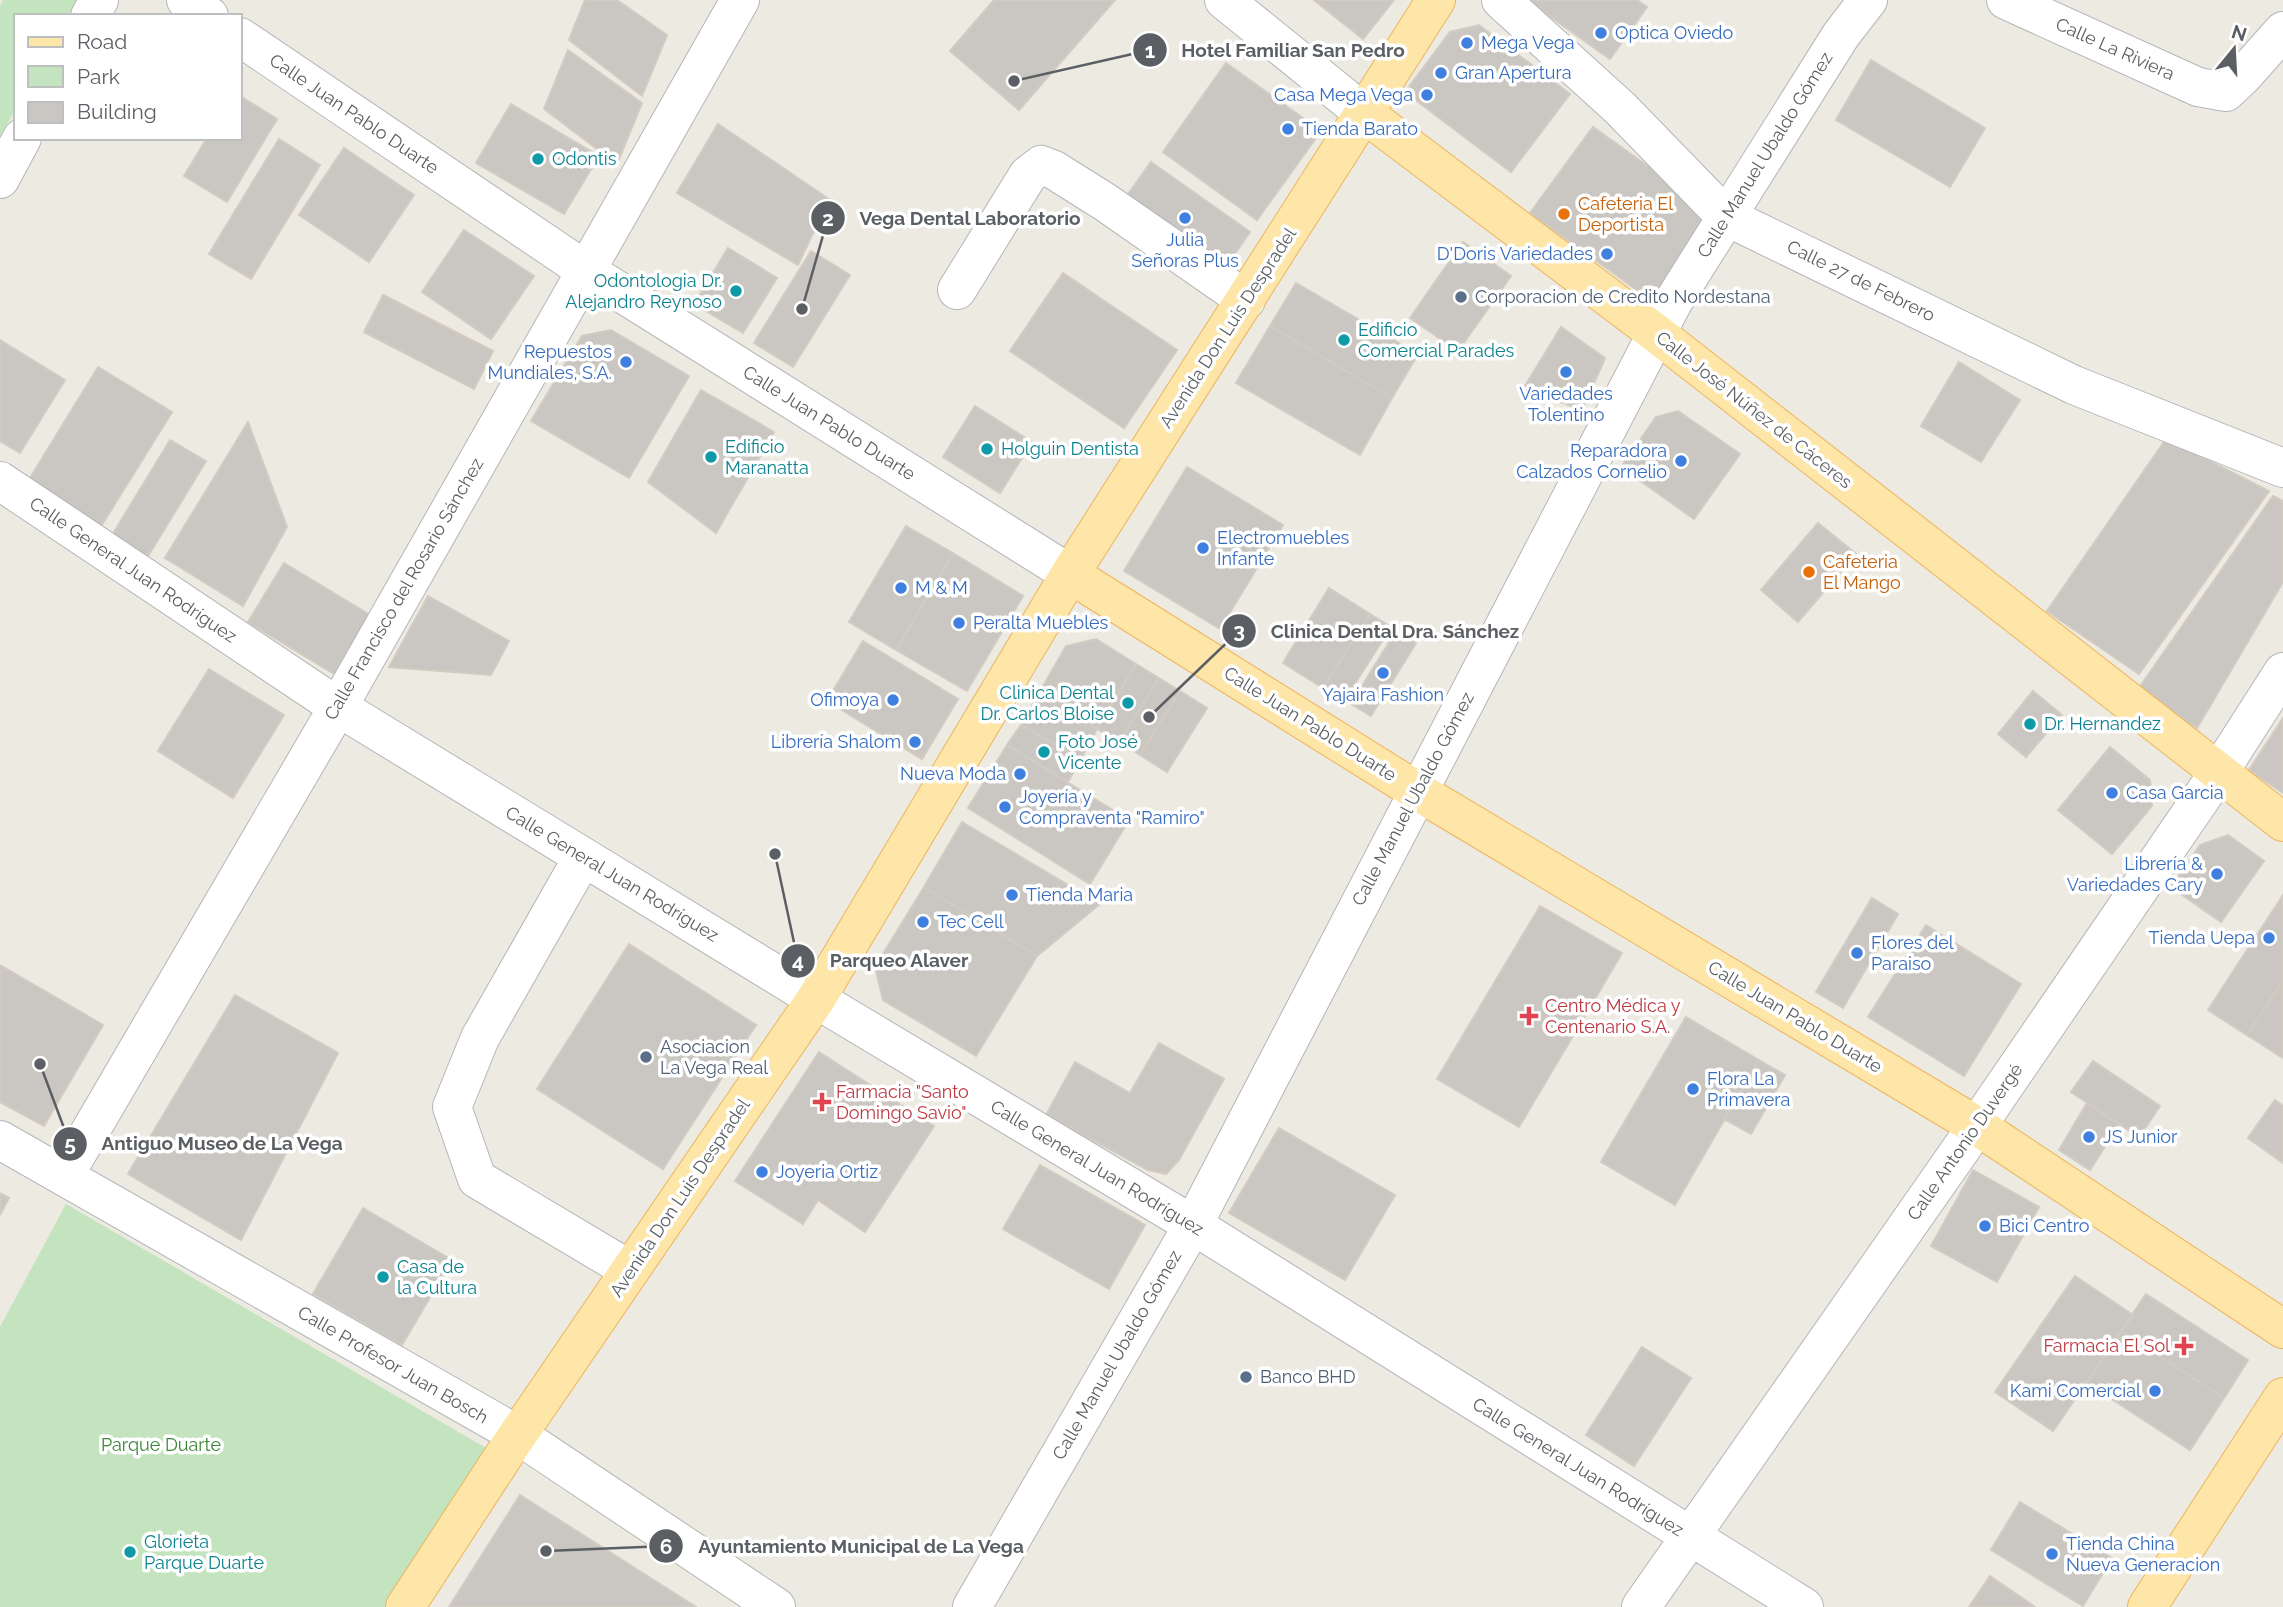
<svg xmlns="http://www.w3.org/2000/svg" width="2283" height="1607" font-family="Raleway,sans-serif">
<rect width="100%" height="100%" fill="#edeae2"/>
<path fill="#c3e4bf" d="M3 0H79L70 16H16V109L0 136V6Z
M66 1204 486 1448 393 1607H0V1327Z"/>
<path fill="#cac7c2" stroke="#d2cbc1" stroke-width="2" d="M585 0H617L667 35 642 96 569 40Z
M994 0H1115L1019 110 950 51Z
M1314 0H1394L1363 39Z
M1527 0H1637L1647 7 1610 59Z
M1479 25 1570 94 1511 172 1405 92 1450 32Z
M568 50 642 103 617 164 544 109Z
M1871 60 1985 128 1950 187 1836 120Z
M1226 63 1321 131 1257 220 1163 152Z
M240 96 277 119 227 202 184 176 207 138H240Z
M511 104 599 156 564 214 476 163Z
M718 124 829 199 798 265 677 193Z
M1593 127 1715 214 1652 301 1530 213Z
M279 139 320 165 251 279 209 254Z
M344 148 414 195 369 262 299 215Z
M1151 162 1250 232 1220 275 1121 204Z
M464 230 534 276 491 339 422 292Z
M1463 242 1511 276 1458 351 1410 318Z
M728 248 777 278 743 333 694 304Z
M811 251 850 275 793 367 754 343Z
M1063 273 1177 350 1124 428 1010 351Z
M1296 283 1418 354 1392 398 1270 326Z
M383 295 493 351 474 389 364 332Z
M1270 326 1392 398 1360 455 1236 383Z
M1561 327 1605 358 1582 411 1525 386Z
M611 330 689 376 629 478 531 421 582 336Z
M0 340 65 380 20 453 0 441Z
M1959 362 2020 400 1981 462 1921 426Z
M98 367 172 412 100 528 27 483Z
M701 390 774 432 716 533 648 482Z
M975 406 1032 442 1000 493 943 457Z
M1678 411 1740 454 1694 519 1621 467 1656 417Z
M248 422 287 527 243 606 165 558Z
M2166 439 2269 491 2139 674 2047 611Z
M170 440 206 461 147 558 111 537Z
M1187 467 1283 525 1220 629 1124 571Z
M2273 496 2283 501V582L2197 728 2139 688Z
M1818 523 1856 554 1798 622 1761 590Z
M906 526 953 553 896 650 849 622Z
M953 553 1023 596 967 691 896 650Z
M284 563 370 615 334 674 248 622Z
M1329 588 1370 614 1323 688 1283 663Z
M428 596 509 641 491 675 389 667Z
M1370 614 1391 627 1344 701 1323 688Z
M1396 631 1416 643 1371 716 1351 704Z
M1096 639 1136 664 1097 729 1038 695 1066 646Z
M863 641 958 699 922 759 827 701Z
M1136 664 1159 678 1119 742 1097 729Z
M209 669 284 715 233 798 158 751Z
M1159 678 1180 691 1140 755 1119 742Z
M1180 691 1207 708 1167 772 1140 755Z
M2033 691 2062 715 2026 757 1998 734Z
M1038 695 1097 729 1081 759 1021 725Z
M2283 718V793L2249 770Z
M1021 725 1081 759 1068 782 1007 745Z
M1007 745 1129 820 1090 884 968 808Z
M2110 747 2150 780 2152 806 2112 854 2058 810Z
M962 822 1100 904 1037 956 924 887Z
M2228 835 2264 861 2221 922 2171 887 2200 845Z
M924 887 1037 956 976 1056 883 1000 875 967Z
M2283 895V980L2247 1035 2208 1010Z
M1872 898 1898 914 1843 1008 1816 992Z
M1540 906 1622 953 1519 1127 1437 1079Z
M1926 925 2021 984 1964 1076 1868 1017Z
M629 944 756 1025 663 1169 537 1089Z
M0 965 103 1025 44 1126 0 1102Z
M2283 980V1058L2247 1035Z
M235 995 338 1053 241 1240 128 1174Z
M1686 1017 1759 1060 1675 1205 1601 1162Z
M1159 1043 1224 1079 1179 1160 1166 1174 1148 1170 1046 1115 1075 1062 1130 1093Z
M819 1052 934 1126 865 1232 818 1200 803 1224 735 1181Z
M1759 1060 1785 1075 1751 1134 1724 1119Z
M2093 1061 2160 1106 2139 1137 2071 1092Z
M2275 1100 2283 1106V1163L2248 1138Z
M2087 1103 2119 1124 2090 1170 2059 1150Z
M1279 1128 1395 1195 1345 1280 1229 1213Z
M1040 1165 1145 1225 1109 1289 1003 1229Z
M1973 1170 2039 1207 1997 1282 1931 1246Z
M0 1193 9 1198 0 1215Z
M363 1208 452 1260 402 1345 313 1294Z
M2075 1276 2133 1315 2053 1431 1995 1392Z
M2146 1294 2248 1360 2224 1398 2121 1331Z
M2121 1331 2224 1398 2190 1450 2087 1383Z
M1642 1347 1691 1378 1634 1466 1586 1435Z
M520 1495 696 1607H449Z
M2020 1502 2112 1558 2083 1606 1991 1550Z
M1990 1576 2035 1607H1969Z"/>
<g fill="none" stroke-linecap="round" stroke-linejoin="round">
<g stroke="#b3b6ba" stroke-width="40">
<path id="minor" d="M186 0 209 16
M1224 0 1365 114
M1501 0 1620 108 1725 216 2074 385 2283 468
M2006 0 2198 87 2226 92 2243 76 2283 31
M90 16 99 0
M240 37 585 270 1070 574
M0 179 22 138
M957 290 1028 175 1041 165 1054 170 1105 202 1246 300
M0 481 338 707 816 999 1193 1225 1804 1607
M583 857 480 1038 452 1107 477 1179 630 1270
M0 1140 518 1435 776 1607
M64 1176 338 707 740 0
M972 1607 1193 1225 1673 302 1841 35 1868 0
M1641 1607 1977 1126 2219 772 2283 672"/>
</g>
<g stroke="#eeb45b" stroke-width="40">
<path id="major" d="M1365 114 1657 334 2283 822
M1070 574 1417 791 1977 1126 2283 1329
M405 1607 512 1443 816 999 1070 574 1436 0
M2147 1607 2283 1397"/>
</g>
<use href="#minor" stroke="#fff" stroke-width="38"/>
<use href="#major" stroke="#fde6a8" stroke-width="38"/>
</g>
<g fill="#3f7fe0" stroke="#fff" stroke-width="2.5">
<circle cx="1601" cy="33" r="7"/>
<circle cx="1467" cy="43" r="7"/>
<circle cx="1441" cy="73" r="7"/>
<circle cx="1427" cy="95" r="7"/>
<circle cx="1288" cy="129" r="7"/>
<circle cx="1185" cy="218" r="7"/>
<circle cx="1607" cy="254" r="7"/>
<circle cx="626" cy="362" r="7"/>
<circle cx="1566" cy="372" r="7"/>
<circle cx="1681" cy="461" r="7"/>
<circle cx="1203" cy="548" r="7"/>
<circle cx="901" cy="588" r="7"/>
<circle cx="959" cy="623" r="7"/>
<circle cx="1383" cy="673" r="7"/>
<circle cx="893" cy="700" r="7"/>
<circle cx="915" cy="742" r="7"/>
<circle cx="1020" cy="774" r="7"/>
<circle cx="2112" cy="793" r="7"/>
<circle cx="1005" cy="807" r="7"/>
<circle cx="2217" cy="874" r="7"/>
<circle cx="1012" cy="895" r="7"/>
<circle cx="923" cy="922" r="7"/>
<circle cx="2269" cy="938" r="7"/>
<circle cx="1857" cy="953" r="7"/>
<circle cx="1693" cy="1089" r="7"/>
<circle cx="2089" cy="1137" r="7"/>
<circle cx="762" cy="1172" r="7"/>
<circle cx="1985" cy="1226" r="7"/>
<circle cx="2155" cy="1391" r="7"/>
<circle cx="2052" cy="1554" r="7"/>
</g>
<g fill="#0f9aa8" stroke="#fff" stroke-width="2.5">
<circle cx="538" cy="159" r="7"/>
<circle cx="736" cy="291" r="7"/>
<circle cx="1344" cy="340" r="7"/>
<circle cx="987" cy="449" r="7"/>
<circle cx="711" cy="457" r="7"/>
<circle cx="1128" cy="703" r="7"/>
<circle cx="2030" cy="724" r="7"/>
<circle cx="1044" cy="752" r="7"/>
<circle cx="383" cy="1277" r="7"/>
<circle cx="130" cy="1552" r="7"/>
</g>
<g fill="#e8710a" stroke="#fff" stroke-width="2.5">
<circle cx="1564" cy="214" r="7"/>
<circle cx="1809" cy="572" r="7"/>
</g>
<g fill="#5c6f8a" stroke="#fff" stroke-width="2.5">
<circle cx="1461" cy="297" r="7"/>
<circle cx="646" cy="1057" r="7"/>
<circle cx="1246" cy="1377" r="7"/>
</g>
<g fill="#e0444e" stroke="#fff" stroke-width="2.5">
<path d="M1525.5 1005.5h7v7h7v7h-7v7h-7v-7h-7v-7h7z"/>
<path d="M818.5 1091.5h7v7h7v7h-7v7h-7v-7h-7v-7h7z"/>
<path d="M2180.5 1335.5h7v7h7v7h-7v7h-7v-7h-7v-7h7z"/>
</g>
<g text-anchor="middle" stroke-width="7" stroke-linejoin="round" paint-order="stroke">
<g font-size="18" fill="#366cbe" stroke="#fff" text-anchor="start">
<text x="1615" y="39">Optica Oviedo</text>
<text x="1481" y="49">Mega Vega</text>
<text x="1455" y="79">Gran Apertura</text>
<text x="1413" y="101" text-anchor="end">Casa Mega Vega</text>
<text x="1302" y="135">Tienda Barato</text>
<text x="1185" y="246" text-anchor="middle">Julia<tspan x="1185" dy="21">Señoras Plus</tspan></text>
<text x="1593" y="260" text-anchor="end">D'Doris Variedades</text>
<text x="612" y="358" text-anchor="end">Repuestos<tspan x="612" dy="21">Mundiales, S.A.</tspan></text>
<text x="1566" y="400" text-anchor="middle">Variedades<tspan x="1566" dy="21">Tolentino</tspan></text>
<text x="1667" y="457" text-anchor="end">Reparadora<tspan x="1667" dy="21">Calzados Cornelio</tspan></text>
<text x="1217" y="544">Electromuebles<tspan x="1217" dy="21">Infante</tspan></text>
<text x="915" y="594">M &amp; M</text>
<text x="973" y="629">Peralta Muebles</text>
<text x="1383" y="701" text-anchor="middle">Yajaira Fashion</text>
<text x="879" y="706" text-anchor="end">Ofimoya</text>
<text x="901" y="748" text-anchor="end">Librería Shalom</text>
<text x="1006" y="780" text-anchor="end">Nueva Moda</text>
<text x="2126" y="799">Casa Garcia</text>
<text x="1019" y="803">Joyería y<tspan x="1019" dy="21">Compraventa "Ramiro"</tspan></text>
<text x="2203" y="870" text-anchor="end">Librería &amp;<tspan x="2203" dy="21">Variedades Cary</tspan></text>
<text x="1026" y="901">Tienda Maria</text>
<text x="937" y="928">Tec Cell</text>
<text x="2255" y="944" text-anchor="end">Tienda Uepa</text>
<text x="1871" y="949">Flores del<tspan x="1871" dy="21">Paraiso</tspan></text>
<text x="1707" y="1085">Flora La<tspan x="1707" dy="21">Primavera</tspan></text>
<text x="2103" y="1143">JS Junior</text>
<text x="776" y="1178">Joyeria Ortiz</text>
<text x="1999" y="1232">Bici Centro</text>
<text x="2141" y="1397" text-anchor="end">Kami Comercial</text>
<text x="2066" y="1550">Tienda China<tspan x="2066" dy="21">Nueva Generacion</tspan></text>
</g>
<g font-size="18" fill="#5b5f63" stroke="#fff">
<text transform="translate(2115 49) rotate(24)" y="6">Calle La Riviera</text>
<text transform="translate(354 114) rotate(34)" y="6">Calle Juan Pablo Duarte</text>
<text transform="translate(1765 155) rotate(-58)" y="6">Calle Manuel Ubaldo Gómez</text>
<text transform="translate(1861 281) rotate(26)" y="6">Calle 27 de Febrero</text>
<text transform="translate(1228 328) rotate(-57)" y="6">Avenida Don Luis Despradel</text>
<text transform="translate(1754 410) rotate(38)" y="6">Calle José Núñez de Cáceres</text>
<text transform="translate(829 423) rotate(32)" y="6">Calle Juan Pablo Duarte</text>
<text transform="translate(133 570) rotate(34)" y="6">Calle General Juan Rodríguez</text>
<text transform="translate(404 589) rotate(-60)" y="6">Calle Francisco del Rosario Sánchez</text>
<text transform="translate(1310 724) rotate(32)" y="6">Calle Juan Pablo Duarte</text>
<text transform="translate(1413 799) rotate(-62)" y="6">Calle Manuel Ubaldo Gómez</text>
<text transform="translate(612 874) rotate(31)" y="6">Calle General Juan Rodríguez</text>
<text transform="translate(1795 1017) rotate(31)" y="6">Calle Juan Pablo Duarte</text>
<text transform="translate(1965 1142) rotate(-55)" y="6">Calle Antonio Duvergé</text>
<text transform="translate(1097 1168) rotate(31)" y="6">Calle General Juan Rodríguez</text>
<text transform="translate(680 1198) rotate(-56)" y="6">Avenida Don Luis Despradel</text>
<text transform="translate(1117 1355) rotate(-60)" y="6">Calle Manuel Ubaldo Gómez</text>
<text transform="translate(393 1365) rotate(30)" y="6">Calle Profesor Juan Bosch</text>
<text transform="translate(1578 1467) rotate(32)" y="6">Calle General Juan Rodríguez</text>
</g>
<g font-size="18" fill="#0d838f" stroke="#fff" text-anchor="start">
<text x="552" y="165">Odontis</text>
<text x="722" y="287" text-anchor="end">Odontologia Dr.<tspan x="722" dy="21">Alejandro Reynoso</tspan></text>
<text x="1358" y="336">Edificio<tspan x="1358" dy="21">Comercial Parades</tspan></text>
<text x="725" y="453">Edificio<tspan x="725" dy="21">Maranatta</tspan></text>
<text x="1001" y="455">Holguin Dentista</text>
<text x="1114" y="699" text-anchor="end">Clinica Dental<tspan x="1114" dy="21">Dr. Carlos Bloise</tspan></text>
<text x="2044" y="730">Dr. Hernandez</text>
<text x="1058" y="748">Foto José<tspan x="1058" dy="21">Vicente</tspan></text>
<text x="397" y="1273">Casa de<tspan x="397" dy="21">la Cultura</tspan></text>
<text x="144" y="1548">Glorieta<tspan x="144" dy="21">Parque Duarte</tspan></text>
</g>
<g font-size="18" fill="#c56008" stroke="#fff" text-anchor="start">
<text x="1578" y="210">Cafeteria El<tspan x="1578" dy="21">Deportista</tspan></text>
<text x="1823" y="568">Cafeteria<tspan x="1823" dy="21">El Mango</tspan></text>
</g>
<g font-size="18" fill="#4e5e75" stroke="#fff" text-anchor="start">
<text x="1475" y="303">Corporacion de Credito Nordestana</text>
<text x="660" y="1053">Asociacion<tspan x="660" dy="21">La Vega Real</tspan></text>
<text x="1260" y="1383">Banco BHD</text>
</g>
<g font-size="18" fill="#be3a42" stroke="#fff" text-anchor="start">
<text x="1545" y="1012">Centro Médica y<tspan x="1545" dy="21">Centenario S.A.</tspan></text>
<text x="836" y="1098">Farmacia "Santo<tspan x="836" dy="21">Domingo Savio"</tspan></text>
<text x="2170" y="1352" text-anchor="end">Farmacia El Sol</text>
</g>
<g font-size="18" fill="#3c8537" stroke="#fff">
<text x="161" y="1451">Parque Duarte</text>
</g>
</g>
<path fill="none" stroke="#5b5f63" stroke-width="2.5" d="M1014 81L1150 50M802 309L828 218M1149 717L1239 631M775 854L798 961M40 1064L70 1144M546 1551L666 1546"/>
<g fill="#5b5f63" stroke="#fff" stroke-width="2.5">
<circle cx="1014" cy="81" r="7"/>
<circle cx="802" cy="309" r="7"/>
<circle cx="1149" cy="717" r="7"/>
<circle cx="775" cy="854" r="7"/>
<circle cx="40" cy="1064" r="7"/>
<circle cx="546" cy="1551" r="7"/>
<circle cx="1150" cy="50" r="18"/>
<circle cx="828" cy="218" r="18"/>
<circle cx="1239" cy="631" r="18"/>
<circle cx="798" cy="961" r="18"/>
<circle cx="70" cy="1144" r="18"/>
<circle cx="666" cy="1546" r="18"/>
</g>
<g font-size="21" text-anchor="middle" font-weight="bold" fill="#fff">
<text x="1150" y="58">1</text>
<text x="828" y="226">2</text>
<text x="1239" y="638">3</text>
<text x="798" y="968">4</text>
<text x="70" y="1151">5</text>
<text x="666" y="1554">6</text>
</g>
<g font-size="19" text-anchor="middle" font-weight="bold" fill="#5b5f63" stroke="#fff" stroke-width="7" stroke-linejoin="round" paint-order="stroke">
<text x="1293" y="57">Hotel Familiar San Pedro</text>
<text x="970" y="225">Vega Dental Laboratorio</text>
<text x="1395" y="638">Clinica Dental Dra. Sánchez</text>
<text x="899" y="967">Parqueo Alaver</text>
<text x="222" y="1150">Antiguo Museo de La Vega</text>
<text x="861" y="1553">Ayuntamiento Municipal de La Vega</text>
</g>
<rect x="14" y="14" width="228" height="126" fill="#ffffff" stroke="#bdbfc1" stroke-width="2"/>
<rect x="28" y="37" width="35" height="10" fill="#fde6a8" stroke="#bdbfc1" stroke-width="2"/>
<text x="77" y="49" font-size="21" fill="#5b5f63">Road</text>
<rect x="28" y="66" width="35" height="21" fill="#c3e4bf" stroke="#bdbfc1" stroke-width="2"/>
<text x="77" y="84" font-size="21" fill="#5b5f63">Park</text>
<rect x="28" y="102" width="35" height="21" fill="#cac7c2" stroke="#bdbfc1" stroke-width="2"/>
<text x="77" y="119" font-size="21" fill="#5b5f63">Building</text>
<g transform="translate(2234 49) rotate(18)" stroke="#ffffff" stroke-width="5" paint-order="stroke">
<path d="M0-5L12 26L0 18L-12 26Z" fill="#5b5f63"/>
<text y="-10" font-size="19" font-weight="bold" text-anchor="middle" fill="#5b5f63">N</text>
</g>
</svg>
